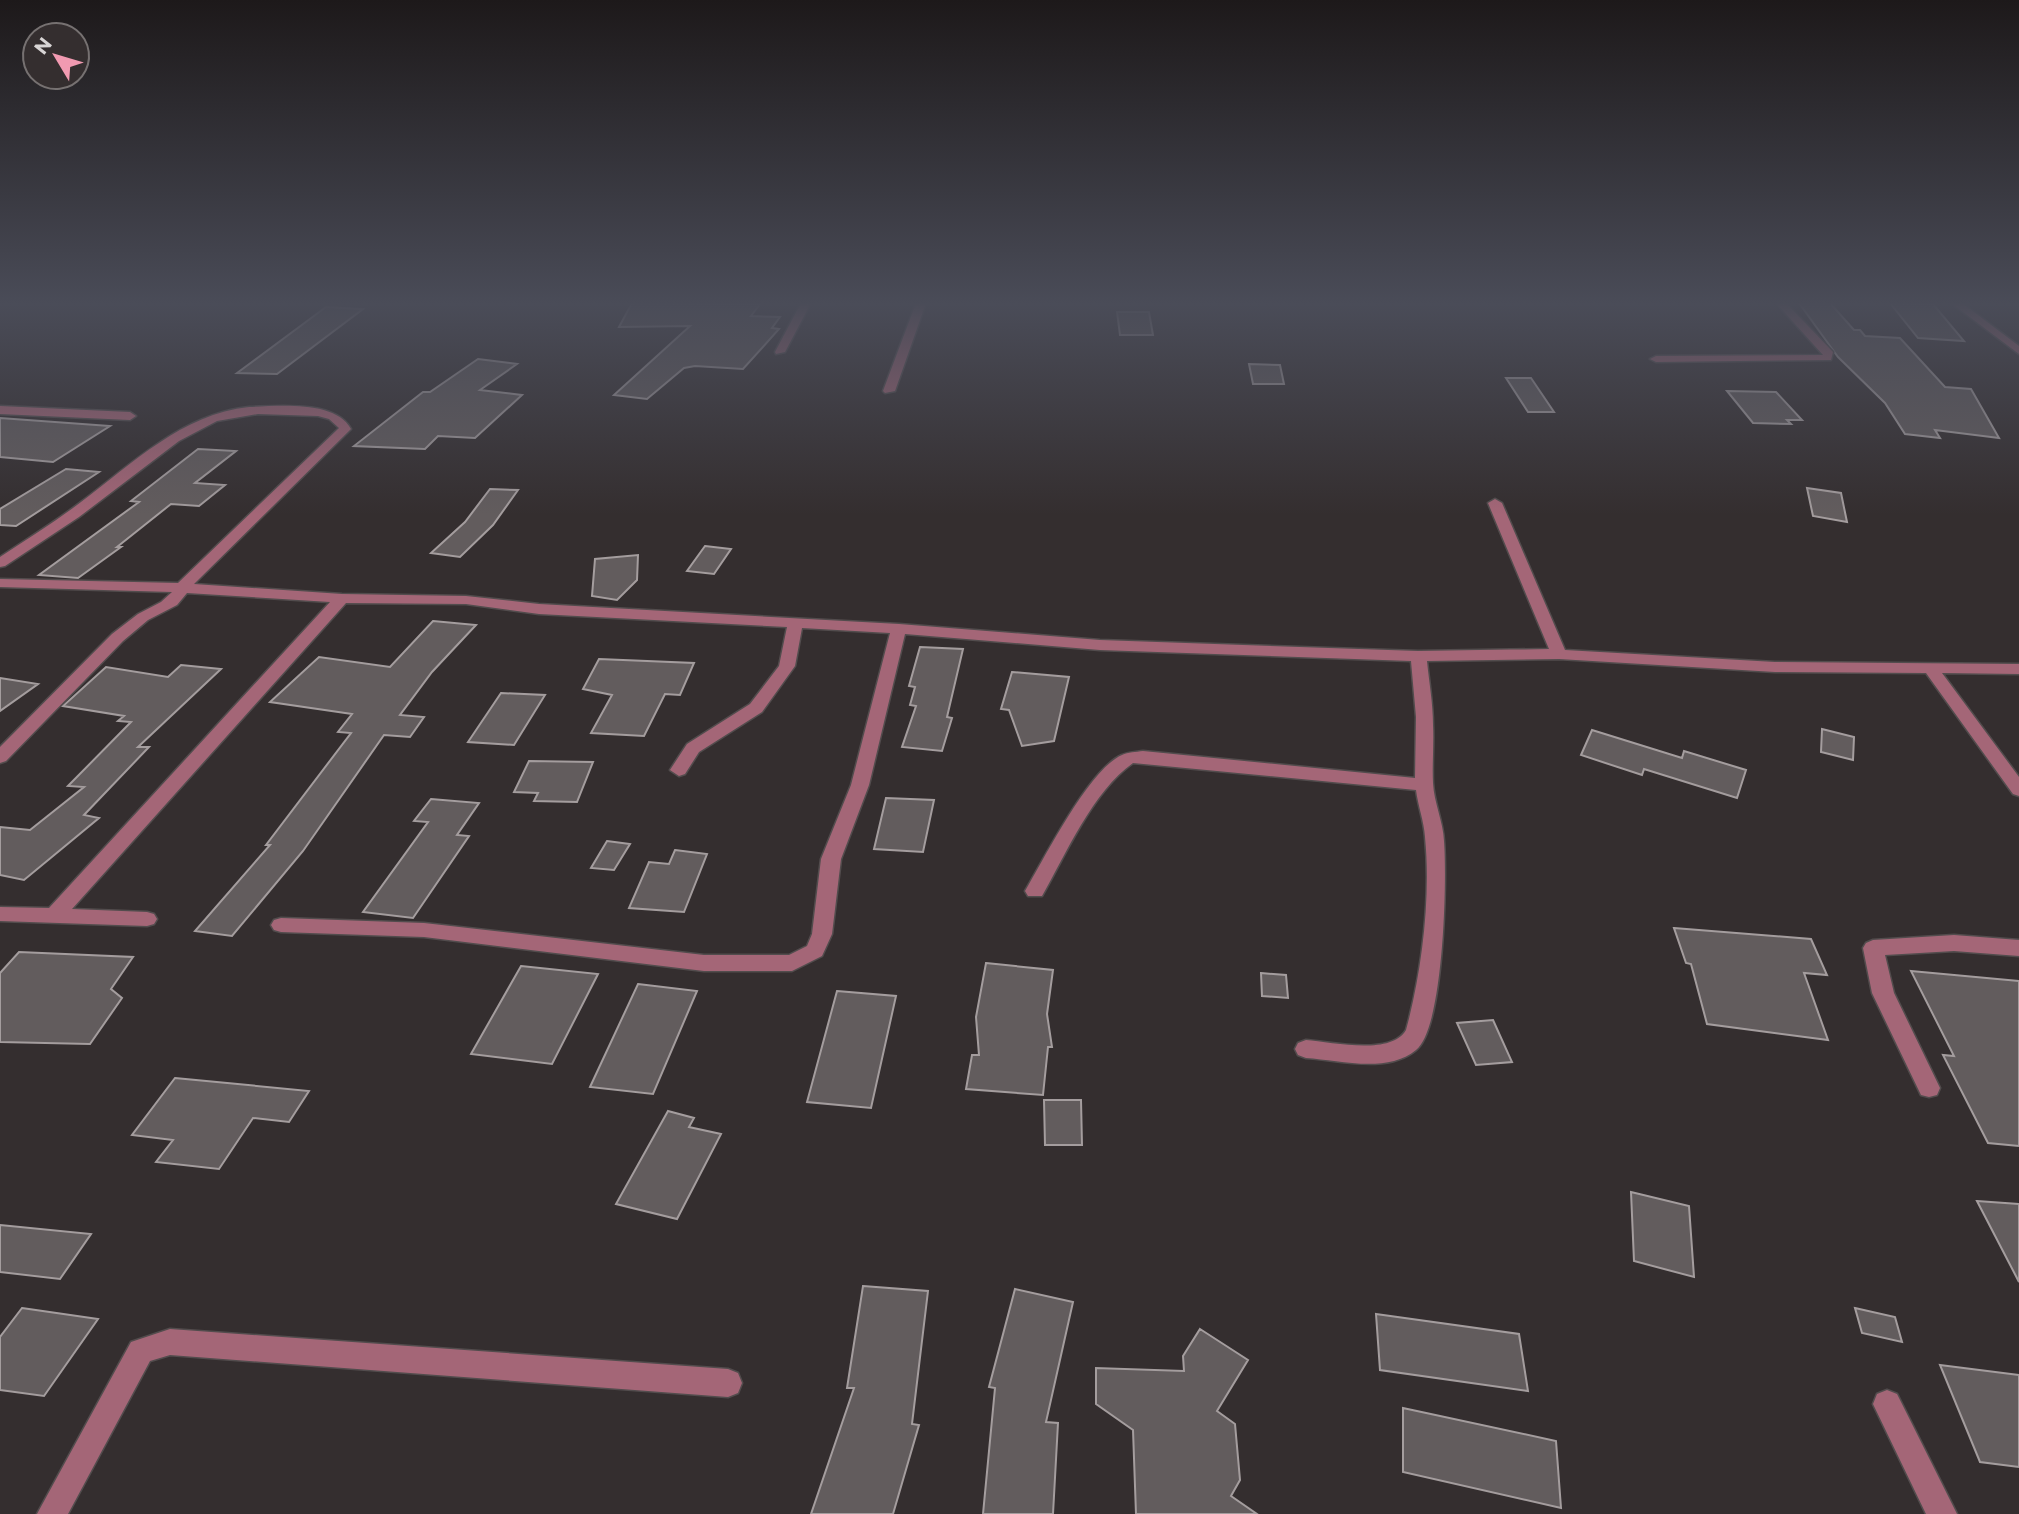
<svg xmlns="http://www.w3.org/2000/svg" width="2019" height="1514" font-family="Montserrat,sans-serif">
<rect width="100%" height="100%" fill="#342e2f"/>
<path fill="#625c5d" stroke="#a49d9e" stroke-width="2" d="M632 303 760 304 751 316 780 317 772 328 779 329 743 369 695 366 684 368 647 399 614 395 690 326 619 327Z
M1799 303H1830L1854 330H1860L1865 336 1900 338 1945 387 1971 389 1999 438 1935 430 1940 438 1905 434 1885 403 1838 357Z
M1890 303 1933 304 1964 341 1918 338Z
M326 307 363 309 277 374 237 373Z
M1117 312H1149L1153 335H1120Z
M478 359 517 364 480 390 522 395 475 438 438 436 425 449 354 446 423 392H430Z
M1249 364 1280 365 1284 384H1253Z
M1506 378H1531L1554 412H1528Z
M1727 391 1776 392 1802 420H1787L1791 424 1753 423Z
M0 418 110 426 53 462 0 457Z
M198 449 236 451 195 483 225 485 199 506 171 504 117 547H121L78 578 39 575 139 502 131 501Z
M66 469 99 472 16 526 0 525V509Z
M1807 488 1841 493 1847 522 1813 516Z
M490 489 518 490 493 525 460 557 431 553 465 522Z
M705 546 731 549 714 574 687 571Z
M638 555 637 580 617 600 592 596 595 559Z
M433 621 476 625 432 672 400 715 424 717 410 737 384 735 303 851 232 936 195 931 270 845H266L351 733 338 732 352 714 270 702 319 657 390 667Z
M920 647 963 649 947 717 952 718 942 751 902 747 916 706 910 705 915 687 909 686Z
M599 659 694 663 680 695 665 694 644 736 591 733 612 695 583 689Z
M181 665 221 669 138 747H149L84 815 99 818 24 880 0 875V827L30 830 84 787 68 786 131 722 118 721 124 716 63 706 106 667 168 677Z
M1012 672 1069 677 1054 741 1022 746 1009 710 1001 709Z
M0 678 38 684 0 711Z
M501 693 545 695 514 745 468 742Z
M1822 729 1854 737 1853 760 1821 752Z
M1592 730 1682 758 1684 751 1746 770 1737 798 1644 769 1642 775 1581 755Z
M529 761 593 762 577 802 534 801 538 793 514 792Z
M886 798 934 800 923 852 874 849Z
M431 799 479 803 457 835 469 836 413 918 363 912 428 822 414 821Z
M607 841 630 844 614 870 591 868Z
M675 850 707 854 684 912 629 908 649 862 669 864Z
M1674 928 1811 939 1827 975 1804 973 1828 1040 1707 1024 1691 964 1686 963Z
M19 952 133 957 111 989 122 998 90 1044 0 1042V973Z
M986 963 1053 970 1047 1014 1052 1047H1048L1043 1095 966 1089 972 1055H979L976 1017Z
M521 966 598 974 552 1064 471 1054Z
M1911 971 2019 981V1146L1988 1143 1943 1055 1954 1056Z
M1261 973 1286 975 1288 998 1262 996Z
M638 984 697 991 653 1094 590 1087Z
M837 991 896 996 871 1108 807 1102Z
M1493 1020 1512 1062 1476 1065 1457 1023Z
M175 1078 309 1091 289 1122 253 1118 219 1169 156 1162 173 1140 132 1135Z
M1044 1100H1081L1082 1145H1045Z
M668 1111 694 1118 689 1127 721 1134 677 1219 616 1204Z
M1631 1192 1689 1206 1694 1277 1634 1261Z
M1977 1201 2019 1204V1282Z
M0 1225 91 1234 60 1279 0 1272Z
M863 1286 928 1291 912 1424 919 1425 893 1514H811L854 1388H847Z
M1015 1289 1073 1302 1046 1422 1058 1423 1053 1514H983L995 1388 989 1387Z
M22 1308 98 1319 44 1396 0 1390V1337Z
M1855 1308 1895 1317 1902 1342 1862 1333Z
M1376 1314 1519 1334 1528 1391 1380 1370Z
M1200 1329 1248 1360 1217 1411 1235 1424 1240 1480 1231 1496 1257 1514H1136L1133 1430 1096 1404V1368L1184 1371 1183 1356Z
M1940 1365 2019 1375V1467L1980 1462Z
M1403 1408 1556 1441 1561 1508 1403 1472Z"/>
<g fill="none" stroke-linecap="round" stroke-linejoin="round">
<g stroke="#524c4d" stroke-width="3">
<path id="minor" d="M801 303H811L785 352 776 354 775 352Z
M916 303H926L895 391 885 393 883 391Z
M1776 303H1786L1833 352 1831 360 1656 362 1650 359 1656 356 1823 355Z
M1951 303H1962L2019 346V354Z
M0 406 130 412 136 416 130 420 0 414Z
M249 407C279 406 335 400 351 429L194 584 342 594 466 596 539 604 899 624 1100 640 1418 651 1549 649 1488 503 1495 499 1502 503 1565 650 1775 662 2019 664V674L1942 673 2019 777V796L2013 794 1926 673 1775 672 1559 659 1427 661C1429 682 1433 703 1433 725 1434 744 1432 764 1433 783 1434 803 1443 821 1444 841 1447 879 1444 1028 1416 1050 1387 1074 1339 1060 1306 1058L1298 1055 1295 1049 1298 1043 1306 1040C1332 1042 1391 1056 1406 1030 1422 972 1431 897 1425 837 1424 821 1418 806 1416 790L1133 763C1093 791 1066 854 1042 896H1028L1025 891C1044 859 1089 769 1122 755 1128 752 1136 752 1143 751L1415 778 1416 717 1411 661 1100 650 905 634 869 785 841 859 832 934 822 956 792 971H704L424 937 281 932 274 930 271 925 274 920 281 918 424 923 704 955H789L807 946 812 934 821 859 851 785 890 633 802 628 795 666 762 712 699 752 685 774 679 776 670 770 687 744 750 704 779 666 787 627 539 614 466 604 346 603 72 909 147 912 154 914 157 919 154 924 147 926 0 921V907L49 908 330 602 187 593 177 605 148 620 123 641 6 761 0 763V747L112 634 138 614 161 602 172 592 0 587V579L178 583 339 428 329 419 318 416 258 414 217 421 179 441 79 517 5 566 0 567V557C27 539 55 522 81 502 132 464 182 414 249 407Z
M1954 935 2019 940V956L1954 951 1885 955 1894 993 1940 1088 1937 1095 1929 1097 1921 1095 1872 993 1863 948 1866 943 1873 940Z
M170 1329 728 1369 738 1373 742 1383 738 1393 728 1397 170 1355 150 1361 68 1514H37L131 1342Z
M1887 1390 1897 1394 1957 1514H1926L1873 1404 1877 1394Z"/>
</g>
<use href="#minor" fill="#a46677" fill-rule="evenodd"/>
</g>
<linearGradient id="sky" x2="0" y2="1"><stop stop-color="#1d191a"/><stop offset="0.59" stop-color="#4a4c58"/><stop offset="1" stop-color="#4a4c58" stop-opacity="0"/></linearGradient>
<rect width="2019" height="515" fill="url(#sky)"/>
<g transform="translate(56 56) rotate(308)"><circle r="33" fill="#342e2f" stroke="#767171" stroke-width="2"/>
<path d="M0-5L12 26L0 18L-12 26Z" fill="#f19ab1"/>
<text y="-10" font-size="19" font-weight="bold" text-anchor="middle" fill="#d8d5d5">N</text>
</g>
</svg>
